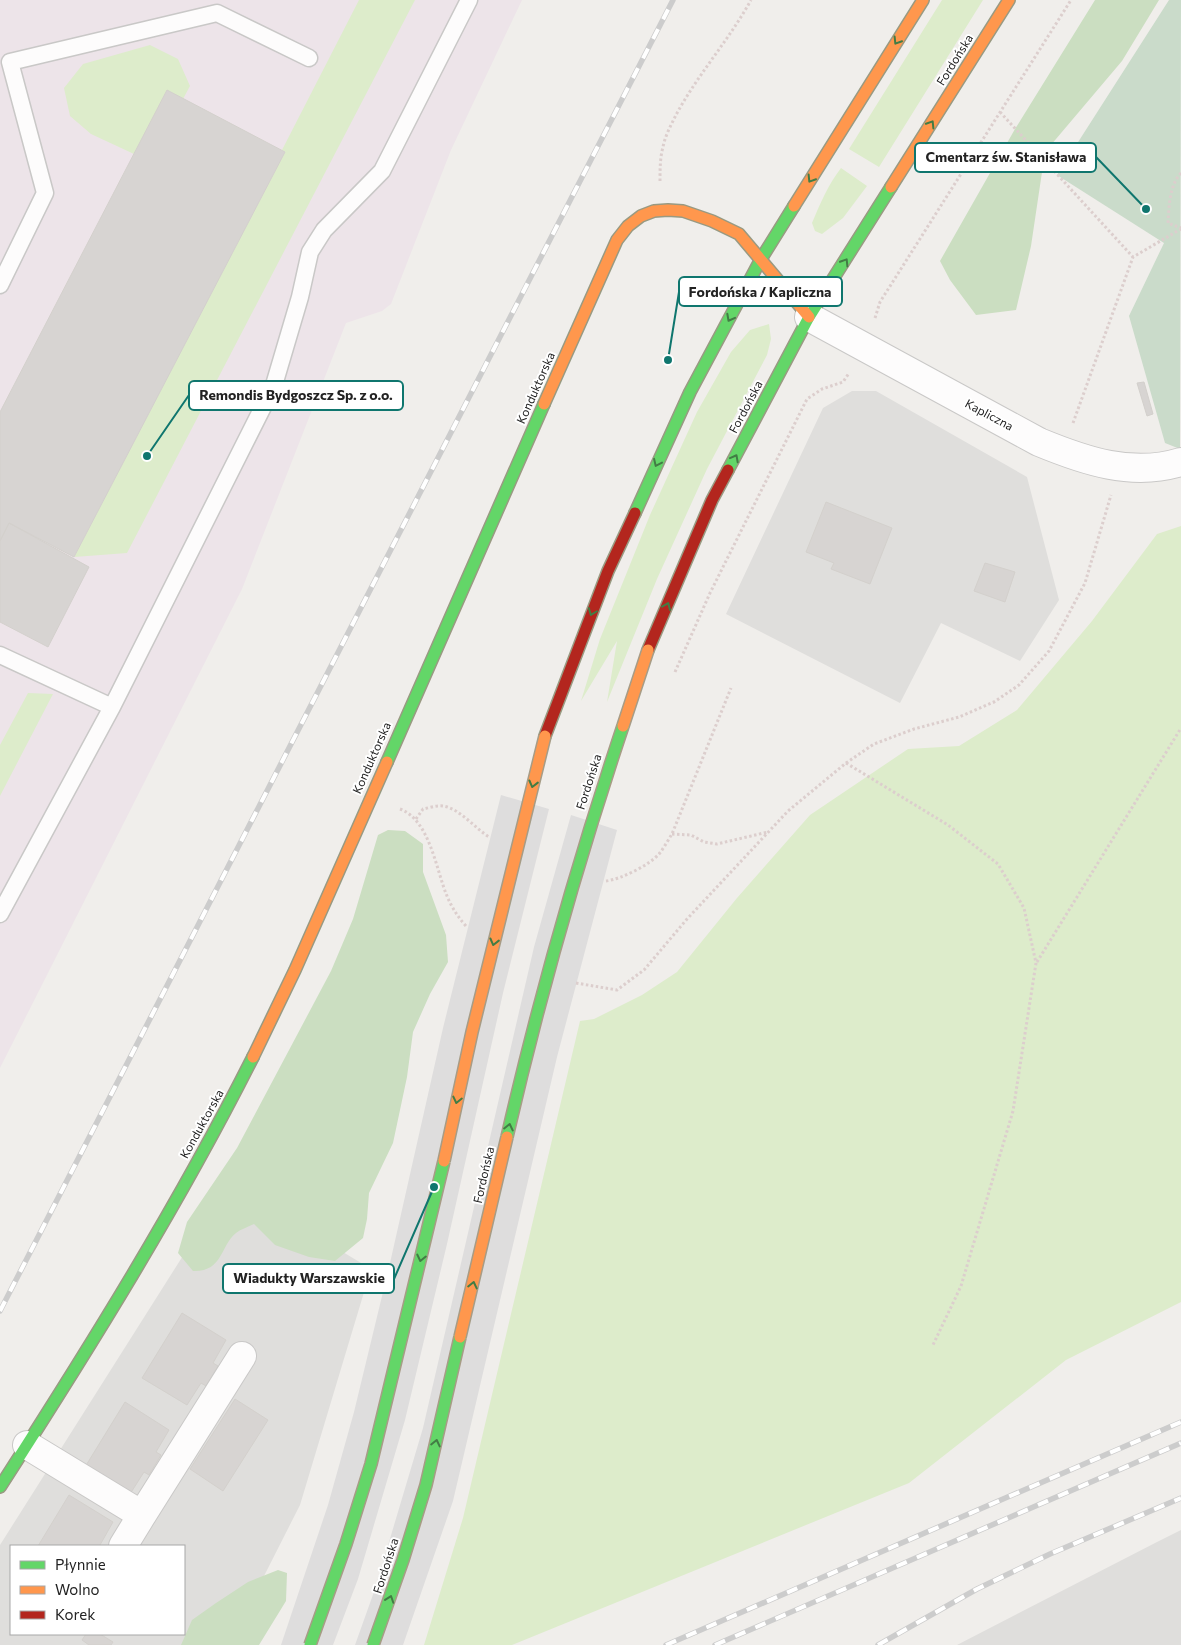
<svg xmlns="http://www.w3.org/2000/svg" width="1181" height="1645" font-family="Commissioner,sans-serif">
<rect width="100%" height="100%" fill="#f0eeeb"/>
<path fill="#dfdedc" fill-rule="evenodd" d="M852 391H876L1027 477 1059 600 1020 661 941 623 900 703 726 614 823 408Z
M229 1183 371 1269 300 1505 229 1645H0V1545ZM11 1546H184V1634H11Z
M1181 1530V1645H957L1157 1542Z"/>
<path fill="#ede4e9" d="M0 0H522L451 150 391 304 382 311 346 323 242 589 0 1068Z"/>
<path fill="#ddeccb" d="M359 0H415L127 553 74 557 285 152 282 150Z
M942 0H983L879 167 849 149Z
M150 45 178 59 190 86 183 99 134 154 91 134 70 116 64 88 83 64Z
M841 168 867 186 843 218 822 234 815 231 812 223C820 204 828 185 841 168Z
M769 324 771 339 767 355 707 469 657 579 607 702 617 641 581 701 600 639 650 515 697 412 731 352 750 330Z
M1181 526V1302L1066 1360 909 1483 512 1645H424L463 1518 580 1021 594 1019 642 995 677 972 737 898 810 815 908 749 959 746 1017 710 1092 621 1157 534Z
M28 693 53 694 0 796V745Z"/>
<path fill="#cbdec1" d="M1095 0H1159L1122 61 1045 152 1031 246 1016 310 976 315 950 280 940 261 1015 129Z
M388 830 405 831 423 844V872L446 935 448 962 430 994 413 1032 407 1077 393 1143 369 1193 367 1219 363 1238 335 1261 309 1257 275 1245 254 1224C248 1227 241 1229 236 1233 220 1246 223 1272 193 1271L178 1253 187 1222 237 1148 331 971 353 919 378 835Z
M278 1570 287 1573 286 1601 259 1645H181L192 1620 216 1603 248 1582Z"/>
<path fill="#cadbca" d="M1169 0H1181L1180 449 1165 443 1129 316 1164 243 1057 175Z"/>
<path fill="#dedddd" d="M501 795 549 809 503 993 447 1244 405 1420 358 1579 333 1645H281L328 1505 354 1412 390 1263 443 1028Z
M571 815 617 830 557 1057 453 1501 403 1645H355L375 1589 423 1428 534 947Z"/>
<path fill="#d7d4d2" stroke="#d3d0cc" d="M167 90 285 152 74 557 9 523 0 541V412Z
M1144 382 1153 414 1147 416 1137 383Z
M826 502 892 528 870 584 831 569 834 563 806 552Z
M9 523 89 567 48 647 0 622V541Z
M985 563 1015 572 1005 602 974 591Z
M182 1313 226 1340 213 1363 218 1366 206 1386 201 1383 187 1405 142 1378Z
M235 1399 268 1420 223 1491 190 1469Z
M125 1402 169 1430 156 1452 161 1455 149 1475 144 1472 130 1494 85 1467Z
M69 1495 113 1522 100 1545 102 1546H38Z
M86 1634H100L113 1642 111 1645H89L82 1640Z"/>
<g fill="none" stroke-linecap="round" stroke-linejoin="round">
<g stroke="#c9c8c7" stroke-width="19">
<path id="lane" d="M0 285 45 193 10 62 217 13 309 58
M0 655 112 707 274 385 300 297 310 252 324 230 382 171 469 0
M0 914 112 707"/>
</g>
<g stroke="#c9c8c7" stroke-width="30">
<path id="street" d="M809 317 1039 442C1085 461 1132 477 1181 462
M27 1445 142 1515 123 1546
M142 1515 242 1356"/>
</g>
<g stroke="#999a82" stroke-width="14">
<path id="fast" d="M728 470 809 317 891 187
M635 513 690 392 761 259 794 206
M387 762 544 404
M0 1487C90 1347 178 1206 253 1057"/>
</g>
<g stroke="#999a82" stroke-width="14">
<path id="slow" d="M891 187 1009 0
M794 206 923 0
M544 404 617 240 628 226 641 216 654 211 668 210 683 211 712 221 739 234 809 317
M253 1057 295 970 387 762"/>
</g>
<g stroke="#999a82" stroke-width="14">
<path id="jam" d="M648 650 712 500 728 470
M545 736 608 571 635 513"/>
</g>
<path stroke="#dccecd" stroke-width="3" stroke-dasharray="2.5 2.5" stroke-linecap="butt" d="M1000 112 1133 257
M1181 173C1169 186 1169 207 1168 223L1181 228
M660 181C660 169 660 158 663 147 665 136 671 125 676 115 698 74 729 40 751 0
M875 318 880 302 1071 0
M1073 423 1133 257 1181 229
M675 672 710 593 807 399 822 389 843 382 849 373
M846 763 948 825 998 864 1024 908 1036 963 1013 1111 961 1286 933 1345
M400 809C430 820 436 870 447 896 452 908 458 917 466 926
M416 819 423 809C429 808 436 805 443 806 459 808 476 829 489 837
M672 834 691 835 704 842 717 844 768 832
M606 881C621 879 648 866 659 854 664 848 668 840 672 834L731 688
M1037 962 1181 728
M576 983 617 990 644 970 687 919 788 811 846 763 874 744 914 729 959 717 994 702 1019 685 1049 651 1085 583 1111 495"/>
<use href="#lane" stroke="#fdfcfc" stroke-width="16"/>
<use href="#street" stroke="#fdfcfc" stroke-width="28"/>
<use href="#fast" stroke="#63d668" stroke-width="11"/>
<use href="#slow" stroke="#ff974d" stroke-width="11"/>
<use href="#jam" stroke="#b3261e" stroke-width="11"/>
<g stroke="#ccc" stroke-width="5.5">
<path id="rail" d="M0 1311 673 0
M666 1645 1181 1422
M715 1645 1181 1443
M878 1645 977 1589 1050 1554 1181 1498"/>
</g>
<use href="#rail" stroke="#fff" stroke-width="4" stroke-dasharray="11" stroke-linecap="butt"/>
<g stroke="#a79c86" stroke-width="14" stroke-linecap="butt">
<path id="fast-bridge" d="M507 1137C539 998 578 861 623 726
M310 1645 346 1544 371 1464 444 1161
M373 1645 403 1560 426 1485 460 1337"/>
</g>
<g stroke="#a79c86" stroke-width="14" stroke-linecap="butt">
<path id="slow-bridge" d="M623 726 648 650
M444 1161 472 1032 545 736
M460 1337 507 1137"/>
</g>
<use href="#fast-bridge" stroke="#63d668" stroke-width="11"/>
<use href="#slow-bridge" stroke="#ff974d" stroke-width="11"/>
</g>
<defs><path id="oneway-chevron" d="M-2-3.5L2.5 0L-2 3.5" fill="none" stroke-width="1.6" stroke-linecap="round" stroke-linejoin="round" transform="scale(1.25)"/></defs>
<g stroke="#427c45">
<use href="#oneway-chevron" transform="translate(897 41) rotate(122)"/>
<use href="#oneway-chevron" transform="translate(931 124) rotate(-58)"/>
<use href="#oneway-chevron" transform="translate(811 179) rotate(122)"/>
<use href="#oneway-chevron" transform="translate(845 262) rotate(-58)"/>
<use href="#oneway-chevron" transform="translate(730 318) rotate(118)"/>
<use href="#oneway-chevron" transform="translate(735 458) rotate(-62)"/>
<use href="#oneway-chevron" transform="translate(657 463) rotate(115)"/>
<use href="#oneway-chevron" transform="translate(667 606) rotate(-67)"/>
<use href="#oneway-chevron" transform="translate(592 612) rotate(111)"/>
<use href="#oneway-chevron" transform="translate(533 784) rotate(104)"/>
<use href="#oneway-chevron" transform="translate(494 942) rotate(104)"/>
<use href="#oneway-chevron" transform="translate(457 1100) rotate(103)"/>
<use href="#oneway-chevron" transform="translate(509 1127) rotate(-77)"/>
<use href="#oneway-chevron" transform="translate(421 1258) rotate(103)"/>
<use href="#oneway-chevron" transform="translate(473 1285) rotate(-77)"/>
<use href="#oneway-chevron" transform="translate(436 1443) rotate(-77)"/>
<use href="#oneway-chevron" transform="translate(390 1599) rotate(-71)"/>
</g>
<g text-anchor="middle" stroke-width="4" stroke-linejoin="round" paint-order="stroke">
<g font-size="12" fill="#222" stroke="#fff">
<text transform="translate(955 60) rotate(-58)" y="4">Fordońska</text>
<text transform="translate(536 388) rotate(-66)" y="4">Konduktorska</text>
<text transform="translate(746 407) rotate(-62)" y="4">Fordońska</text>
<text transform="translate(989 415) rotate(28)" y="4">Kapliczna</text>
<text transform="translate(372 758) rotate(-66)" y="4">Konduktorska</text>
<text transform="translate(589 782) rotate(-72)" y="4">Fordońska</text>
<text transform="translate(202 1124) rotate(-61)" y="4">Konduktorska</text>
<text transform="translate(484 1175) rotate(-77)" y="4">Fordońska</text>
<text transform="translate(386 1566) rotate(-72)" y="4">Fordońska</text>
</g>
</g>
<path fill="none" stroke="#0f766e" stroke-width="2" d="M1146 209L1096 157M668 360L679 292M147 456L189 395M434 1187L394 1279"/>
<g fill="#0f766e" stroke="#fff" stroke-width="2">
<circle cx="1146" cy="209" r="5"/>
<circle cx="668" cy="360" r="5"/>
<circle cx="147" cy="456" r="5"/>
<circle cx="434" cy="1187" r="5"/>
</g>
<g fill="#fff" stroke="#0f766e" stroke-width="2">
<rect x="915" y="143" width="181" height="29" rx="5"/>
<rect x="679" y="277" width="163" height="29" rx="5"/>
<rect x="189" y="381" width="214" height="29" rx="5"/>
<rect x="223" y="1264" width="171" height="29" rx="5"/>
</g>
<g font-size="14" text-anchor="middle" font-weight="bold" fill="#222">
<text x="1006" y="162">Cmentarz św. Stanisława</text>
<text x="760" y="297">Fordońska / Kapliczna</text>
<text x="296" y="400">Remondis Bydgoszcz Sp. z o.o.</text>
<text x="309" y="1283">Wiadukty Warszawskie</text>
</g>
<rect x="10" y="1545" width="175" height="90" fill="#ffffff" stroke="#a7a7a7"/>
<rect x="20" y="1561" width="25" height="8" fill="#63d668" stroke="#a7a7a7"/>
<text x="55" y="1570" font-size="15" fill="#222222">Płynnie</text>
<rect x="20" y="1586" width="25" height="8" fill="#ff974d" stroke="#a7a7a7"/>
<text x="55" y="1595" font-size="15" fill="#222222">Wolno</text>
<rect x="20" y="1611" width="25" height="8" fill="#b3261e" stroke="#a7a7a7"/>
<text x="55" y="1620" font-size="15" fill="#222222">Korek</text>
</svg>
